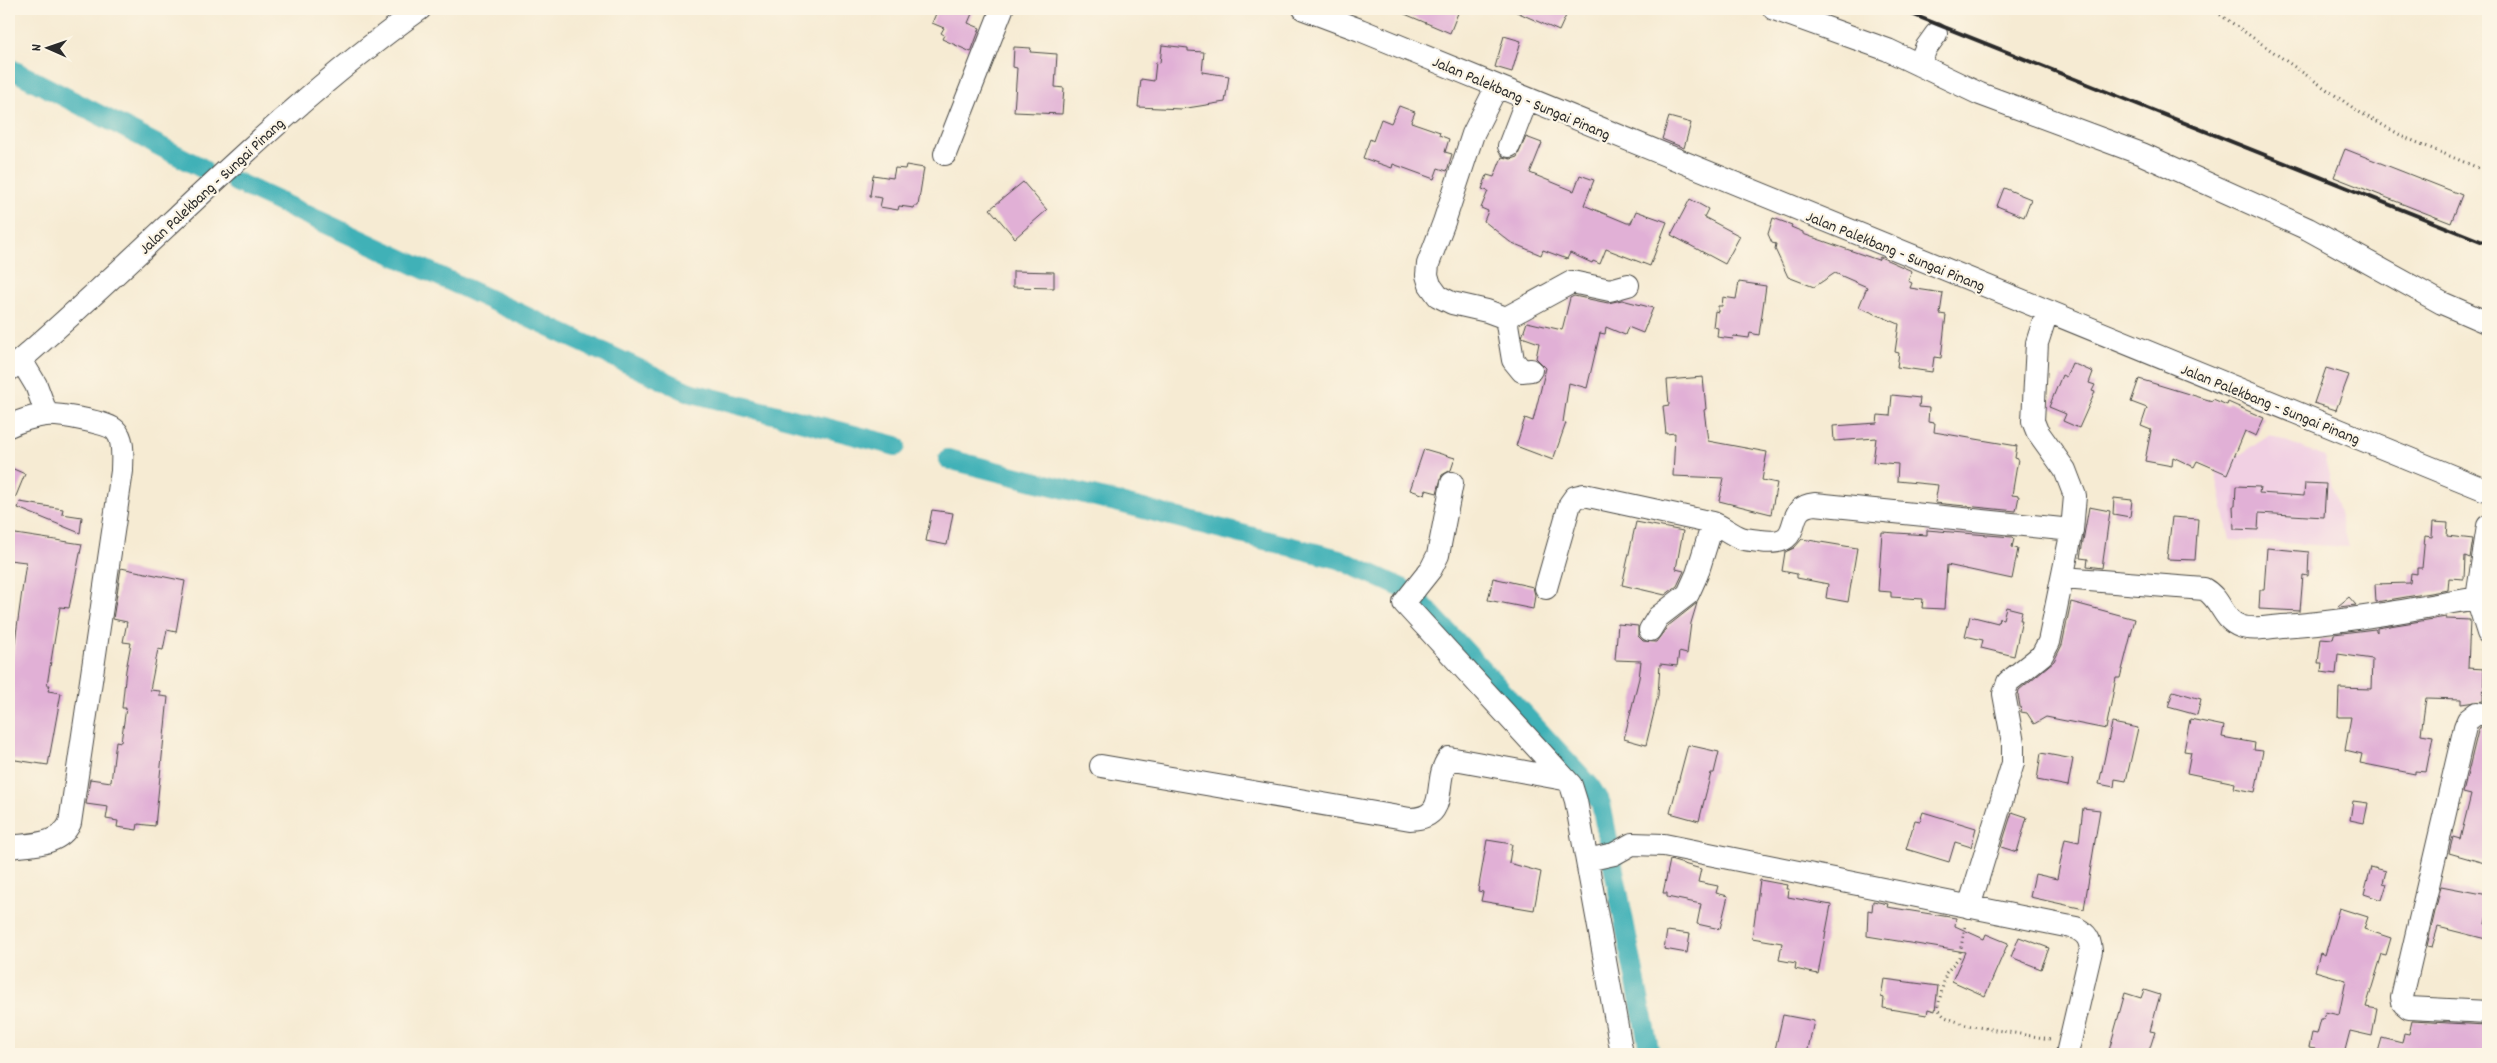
<svg xmlns="http://www.w3.org/2000/svg" width="2497" height="1063" font-family="Dekko,sans-serif">
<rect width="100%" height="100%" fill="#fcf5e5"/>
<filter id="ink" filterUnits="userSpaceOnUse"><feTurbulence type="fractalNoise" baseFrequency=".02" numOctaves="2"/><feDisplacementMap in="SourceGraphic" scale="10" xChannelSelector="R" yChannelSelector="G"/><feConvolveMatrix kernelMatrix="1 2 1 2 8 2 1 2 1" color-interpolation-filters="sRGB"/></filter>
<filter id="wash" filterUnits="userSpaceOnUse"><feTurbulence type="fractalNoise" baseFrequency=".0096" numOctaves="4" result="noise"/><feDisplacementMap in="SourceGraphic" scale="20" xChannelSelector="R" yChannelSelector="G"/><feGaussianBlur stdDeviation="1.12" result="paint"/><feColorMatrix in="noise" values="0 0 0 0 0 0 0 0 0 0 0 0 0 0 0 0 0 1.4 0 .05"/><feComposite in="paint" operator="in"/></filter>
<g filter="url(#wash)">
<rect width="100%" height="100%" fill="#f6ebd3"/>
<path fill="#f1d0e3" d="M2270 435 2324 456 2348 547 2230 540 2215 471Z"/>
<g fill="none" stroke-linecap="round" stroke-linejoin="round">
<path stroke="#40b1b7" stroke-width="20" d="M9 68 202 168
M236 182 689 392 896 446
M948 459 1339 559 1402 588 1419 601 1590 786 1601 804 1650 1054"/>
</g>
<g id="blocks">
<path fill="#e1b0d6" d="M938 9H974L968 23 980 28 971 52 942 39 944 35 941 33 944 28 932 23Z
M1393 9H1449L1458 13 1450 33Z
M1510 9H1569L1559 31Z
M1504 36 1521 41 1512 72 1495 67Z
M1162 45 1188 48V51L1204 52 1202 72 1229 76 1225 102 1181 109 1138 107 1141 79 1154 81 1156 62 1160 63Z
M1014 47 1031 48 1030 52 1057 54 1055 87 1064 88 1062 114 1014 112 1017 68 1013 67Z
M1399 106 1415 112 1411 122 1440 132 1439 135 1449 139 1445 152 1452 154 1447 171 1438 168 1434 179 1393 164 1392 168 1363 158 1370 139 1373 141 1381 119 1391 123Z
M1669 117 1691 123 1684 148 1662 139Z
M1526 137 1542 143 1530 173 1574 191 1580 175 1594 180 1584 205 1586 206 1627 223H1631L1636 211 1667 222 1650 266 1606 249 1600 264 1593 261 1592 263 1570 253 1567 259 1543 250 1541 255 1510 242 1484 221 1488 211 1481 208 1488 191 1482 189 1487 175 1494 177 1502 157 1511 159 1517 157Z
M2345 149 2462 195 2451 223 2334 177Z
M906 165 924 168 918 206H915L914 208 899 206 898 210 880 207 882 198 870 196 873 175 893 178 895 168 905 169Z
M1023 182 1047 210 1015 238 990 209Z
M2004 188 2031 199 2024 217 1997 206Z
M1690 199 1708 209 1704 217 1740 236 1725 264 1671 235Z
M1773 218 1792 225 1791 227 1803 232V234L1878 260 1880 257 1912 271 1908 281 1912 283 1910 288 1943 293 1940 314 1946 315 1941 358 1934 357 1932 372 1897 367 1899 353 1895 352 1899 324 1859 307 1867 287 1835 273 1814 287 1788 277 1775 249 1776 244 1772 243 1768 234Z
M1013 271 1054 272V288L1013 287Z
M1739 282 1766 286 1759 335 1750 333 1749 338 1734 336 1733 339 1717 337 1718 328 1713 327 1715 311 1718 312V306H1722L1723 297 1736 299Z
M1574 296 1608 303 1622 300 1653 308 1643 333 1628 327 1625 335 1606 327 1605 334 1600 333 1587 388 1569 383 1563 422 1566 423 1553 460 1516 446 1525 418 1533 421 1546 368 1536 358 1539 343 1522 337 1527 322 1562 330 1570 298Z
M2072 363 2093 372 2089 383 2095 385 2092 391 2095 392 2079 428 2063 421 2066 414 2049 407 2062 375 2066 377Z
M2326 368 2349 375 2336 410 2314 403Z
M1703 377 1706 409 1704 410 1708 441 1767 452 1762 480 1777 483 1771 514 1719 501 1724 478 1673 476 1675 433 1666 434 1663 406 1669 405 1667 380Z
M2139 379 2212 401 2213 399 2227 405 2228 402 2264 418 2256 436 2245 431 2227 474 2197 461 2194 467 2173 457 2172 466 2145 461 2151 430 2141 426 2147 408 2131 402Z
M1892 395 1920 398 1919 407 1929 408 1928 422 1935 423 1934 432 2017 446 2015 458 2018 459 2012 495 2019 496 2016 511 1935 503 1938 485 1897 481 1898 464 1873 462 1876 438 1834 441 1833 426 1877 423 1878 415 1890 416Z
M1424 449 1455 458 1451 470 1442 475 1437 493 1426 490 1425 495 1410 490Z
M9 467 25 474 9 513Z
M2305 483 2326 484 2324 517 2259 513 2258 530 2234 529 2233 506H2235L2236 486 2260 487 2259 493 2304 496Z
M2114 498 2132 500 2130 517 2113 514Z
M20 502 63 509 62 514 82 517 80 533 18 508Z
M2089 507 2110 511 2102 568 2087 566 2088 559 2080 558Z
M932 510 953 513 947 545 926 541Z
M2172 517 2198 519 2195 560 2167 559Z
M1636 522 1683 531 1676 569 1684 571 1677 586 1665 595 1622 585Z
M2433 522 2448 523 2447 536 2473 539 2470 558 2465 556 2464 579 2449 578 2448 590 2376 602 2375 584 2410 583 2411 573 2417 574V568H2422L2425 536 2432 537Z
M1927 530 2012 537 2014 539 2012 547 2018 549 2012 579 1947 565 1944 609 1922 608 1923 599 1891 597V592L1878 591 1882 532 1927 535Z
M9 533 82 544 69 608 60 607 47 685H50L48 691 61 693 48 765 9 759V685L26 562 9 560Z
M1802 539 1857 548 1848 602 1826 598 1828 584 1797 578V574L1782 571 1785 552 1794 548Z
M2267 548 2309 552 2308 576 2303 575 2300 611 2259 609 2260 590H2264Z
M121 568 185 581 176 632 167 630 163 650 158 649 150 690 160 691V696L168 697 155 826 138 824 137 830 117 827 118 821 106 819 108 807 86 804 90 779 111 782 116 741 121 742 126 708H122L126 670 131 643 123 642 127 622 113 619Z
M1493 578 1533 587 1535 595 1533 609 1488 600Z
M2349 597 2356 605 2339 607 2338 606Z
M2071 602 2135 619 2120 678H2116L2106 729 2046 717 2034 724 2027 713 2021 712 2018 695 2019 690 2054 661 2062 645Z
M1697 603 1691 623 1687 654 1679 652 1677 666 1660 664 1658 696 1646 745 1624 739 1639 678 1641 661 1615 660 1618 624 1638 626V636L1643 641 1656 642 1668 626Z
M2006 607 2022 611 2020 620H2022L2014 656 1981 648 1983 640 1965 636 1970 616 1998 623 1999 618 2003 619Z
M2446 617V619L2470 620 2468 668 2484 669 2483 701 2461 704V699L2426 698 2421 734 2433 736 2426 772 2415 771V774L2360 763 2362 754 2345 750 2351 717H2338L2339 688 2371 689 2372 659 2338 654 2336 674 2321 672 2322 663H2318L2321 638 2333 639 2334 634 2375 629 2377 632V628Z
M2173 691 2201 699 2197 715 2168 707Z
M2190 719 2224 726 2222 737 2255 743 2254 750 2263 751 2255 792 2234 788 2235 783 2187 773 2191 752 2184 751Z
M2112 723 2138 728 2126 781 2115 779 2114 787 2099 784Z
M2480 727 2488 728V864L2449 853 2453 837 2460 839 2471 795 2463 793 2478 731Z
M1688 745 1719 752 1714 773H1711L1699 821 1670 813Z
M2041 753 2073 759 2068 786 2037 780Z
M2353 801 2368 803 2364 823 2350 820Z
M2083 808 2100 810 2084 909 2030 897 2035 874 2057 879 2065 839 2079 842Z
M1923 812 1976 828 1971 847 1955 842 1949 862 1906 849 1915 820 1920 821Z
M2012 812 2027 817 2017 852 2001 847Z
M1487 840 1512 844 1509 863 1541 872 1534 910 1481 901 1483 892 1478 891Z
M1670 860 1701 869 1698 882 1718 886 1716 893 1728 896 1720 929 1697 924 1701 904 1667 897V893H1663Z
M2371 867 2386 871 2383 883 2387 884 2382 900 2364 894Z
M1760 880 1787 885 1786 889H1789L1788 897 1831 905 1818 974 1795 969 1796 963 1779 960 1782 943 1752 938Z
M2441 886 2488 895V911L2485 924 2488 925 2486 939 2438 927 2432 947 2427 946Z
M1873 901 1888 904 1887 907 1956 918 1955 926 1984 939 1986 934 2008 943 1985 996 1952 981 1965 952 1867 936 1868 910 1872 911Z
M2339 908 2368 917 2364 929 2391 938 2386 955 2382 954 2366 1007 2377 1009 2372 1036 2350 1031 2344 1054H2313L2315 1048 2309 1047 2312 1033 2317 1034 2321 1019H2323L2325 1012 2339 1015 2346 980 2315 971 2320 953 2325 955Z
M1667 931 1690 934 1687 953 1664 949Z
M2019 937 2049 948 2041 969 2011 957Z
M1884 979 1938 986 1935 1011 1928 1009 1927 1015 1883 1008 1884 998 1881 997Z
M2144 990 2160 995 2150 1031 2155 1032 2148 1054H2108L2125 993 2141 998Z
M1783 1015 1814 1021 1807 1054H1774Z
M2412 1021 2486 1025 2488 1054H2386L2378 1052 2382 1038 2402 1043 2404 1033 2409 1034Z"/>
</g>
</g>
<g filter="url(#ink)">
<use href="#blocks" fill-opacity="0" stroke="#494844" stroke-width="1"/>
<g fill="none" stroke-linecap="round" stroke-linejoin="round">
<g stroke="#494844" stroke-width="24">
<path id="minor" d="M1304 9 1360 30 2488 491
M1774 9 1888 50 1980 94 2142 154 2308 229 2442 303 2488 323
M1919 65 1926 48 1936 34
M1497 86 1473 134 1444 222 1428 264 1427 275 1430 285 1438 296 1452 303 1487 311 1506 318
M1509 146 1527 99
M945 154 1002 9
M1506 318 1572 282 1610 290 1628 285
M1506 318 1513 360 1522 371 1531 370
M21 360 36 385 47 415
M9 370C148 252 271 115 420 9
M9 426C19 421 35 416 46 415 58 414 107 422 115 430 125 439 122 459 122 471L70 823C59 846 31 844 9 847
M1452 483 1438 555 1431 569 1404 603 1571 785 1576 801 1622 1054
M2488 526 2477 598 2488 633
M2063 578 2204 589C2222 599 2222 620 2240 626 2252 631 2269 627 2282 626 2348 622 2412 609 2477 598
M1546 588 1570 504 1575 497 1584 495 1713 523C1723 527 1731 534 1741 538 1746 540 1754 540 1760 541 1810 548 1779 507 1815 504L2072 530
M1650 630 1658 617 1688 594 1697 574 1713 523
M2488 715 2477 713 2468 720 2465 727 2402 997 2403 1003 2409 1008 2488 1012
M1101 766 1410 819C1452 818 1431 781 1449 758L1564 779
M1587 860 1614 854 1632 844 1664 845 2076 928C2087 934 2090 939 2091 951L2067 1054
M1969 907 2013 763V743L2004 694 2008 682 2042 655 2049 642 2072 530 2075 496 2065 470 2037 431 2033 421 2037 343 2047 312"/>
</g>
<path stroke="#494844" stroke-width="3" stroke-dasharray="1 4" stroke-linecap="butt" d="M2212 9 2359 112 2404 137 2488 172
M1965 927 1959 957 1946 973 1938 1006 1940 1012 1945 1017 1966 1025 2050 1039"/>
<use href="#minor" stroke="#fff" stroke-width="22"/>
<path stroke="#2b2b2b" stroke-width="4" d="M1899 9 2488 244"/>
</g>
</g>
<g text-anchor="middle" stroke-width="4.5" stroke-linejoin="round" paint-order="stroke">
<g font-size="16" fill="#2b2b2b" stroke="#fcf5e5">
<text transform="translate(1522 97) rotate(23)" y="6">Jalan Palekbang - Sungai Pinang</text>
<text transform="translate(211 185) rotate(-43)" y="6">Jalan Palekbang - Sungai Pinang</text>
<text transform="translate(1896 250) rotate(22)" y="6">Jalan Palekbang - Sungai Pinang</text>
<text transform="translate(2271 403) rotate(22)" y="6">Jalan Palekbang - Sungai Pinang</text>
</g>
</g>
<rect width="2497" height="1063" fill="none" stroke="#fcf5e5" stroke-width="30"/>
<g transform="translate(48 48) rotate(272)" stroke="#fcf5e5" stroke-width="4" paint-order="stroke">
<path d="M0-4L9 19L0 12L-9 19Z" fill="#2b2b2b"/>
<text y="-8" font-size="14" font-weight="bold" text-anchor="middle" fill="#2b2b2b">N</text>
</g>
</svg>
